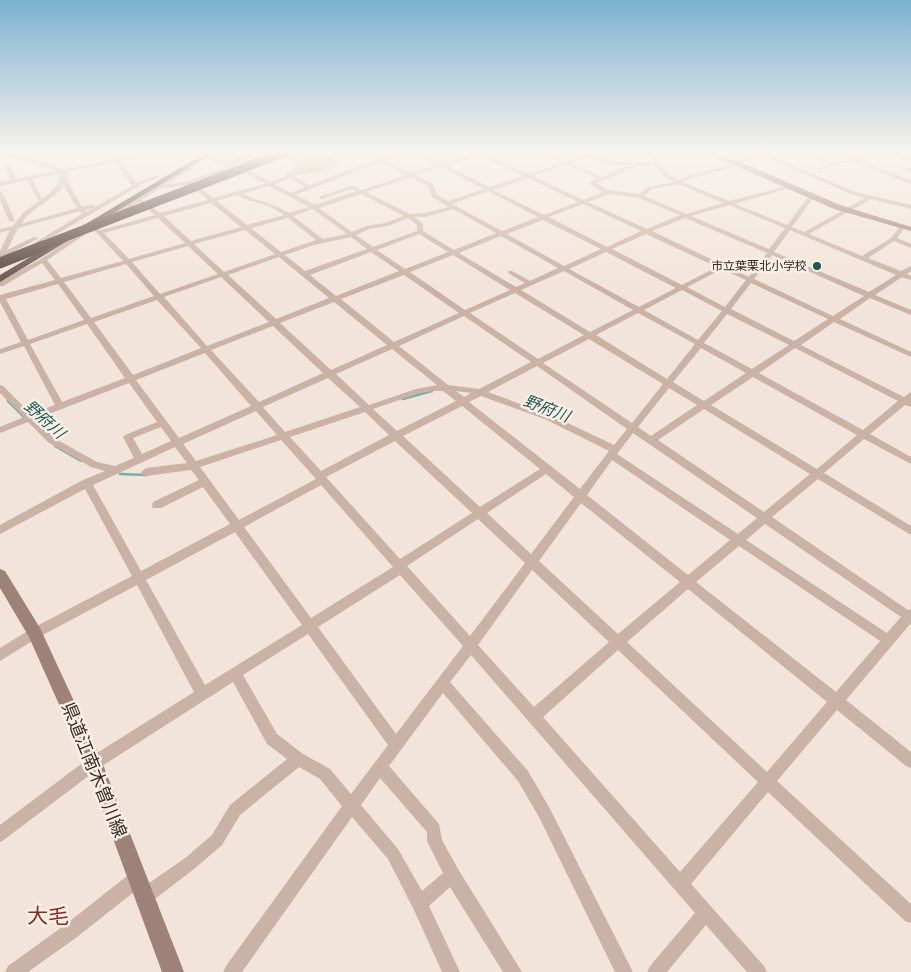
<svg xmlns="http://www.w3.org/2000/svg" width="911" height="972" font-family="'Archivo Narrow','Noto Sans JP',sans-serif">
<rect width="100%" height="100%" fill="#f2e4da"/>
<path fill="#b9c19a" d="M317 155 336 162 325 171 292 176 288 175 297 171 299 164Z"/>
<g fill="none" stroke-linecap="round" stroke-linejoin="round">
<path stroke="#79b0ab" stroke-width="1" d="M0 153 58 171 61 177 55 189
M33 153 44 151
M911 154 906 157 911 158"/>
<path stroke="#79b0ab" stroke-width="2.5" d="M403 399 432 391
M8 401 26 419
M55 446 81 461
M120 474 147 475"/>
<path fill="#cab2a6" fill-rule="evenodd" d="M0 151 14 153 37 151 35 153 20 155 65 169 114 160 109 151H113L119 159 159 151H168L121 161 136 183 156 175 159 177 158 178 144 183 33 248 28 247 82 214 80 211 18 228 7 250 34 237 39 238 2 258H0V251L10 230 0 233V229L13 226 23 213 39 201 27 180 0 186V182L11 180 4 165 9 164 16 179 60 170 0 152ZM116 162 132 186 95 207 93 204 82 207 67 180 68 172ZM62 173 59 185 42 199 32 179ZM64 186 77 208 21 224C32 207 52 201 64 186ZM94 208 86 212 85 210Z
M258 151H265L227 164 222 163Z
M275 151H280L299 162 317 153 339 162V164L321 172 318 170 319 169 332 163 317 157 301 165 299 172 292 175 310 185 376 159 350 151H357L381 158 406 151H416L441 163 477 153 479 151H496L486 154 529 174 561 163 534 151H540L566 162 584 156 573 151H580L610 161 654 163 644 151H649L666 172 678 180 688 176 727 166 748 155 736 151 752 153 757 151H763V152L855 192 911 205V209L871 199 809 234 862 256 891 238 901 225H905L906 226 897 238 911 244V248L894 241 868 258 901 271 911 266V271L907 274 911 276V280L902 277 875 295 911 310V315L870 298 840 319 911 352V357L834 322 801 345 904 397 911 392V407L905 405 870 434 911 457V464L864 439 824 473 911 526V535L818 479 772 517 908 610 911 609V623L846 700 911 752V768L906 766 837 710 777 781 911 904V923L905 921 768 792 691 884 764 966 767 972H747L706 925 667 972H647L650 966 695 913 471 655 450 682 528 771 549 807 633 972H615L539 817 518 781 443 693 389 766 439 824 442 840 458 869 522 972H503L450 887 429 906 460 972H442L414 910 388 859 352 817 242 972H223L226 966 342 806 320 779 299 767 240 815 222 845 194 869 151 902 145 904 139 902 137 896 139 890 184 859 212 835 230 805 287 759 267 744 233 682 99 768 5 839 0 842V825L89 758 194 692 137 585 39 637 0 661V648L31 629 132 576 85 489 0 534V525L83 480 105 471 91 467 48 442 28 422 0 433V427L24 417 0 393V385L3 386 31 414 55 405 24 346 0 354V349L21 342 0 302V295L55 280 42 263 3 286H0V281L39 260 89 227 99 228 101 230 155 215 139 202 110 219 105 218 188 167 190 162 195 163 192 169 167 184 185 182 231 165 236 166 190 184 200 188 213 198 268 183 286 176V174L294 170 296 164ZM411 152 436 165 412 173 385 160ZM759 154 851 194 865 198 804 232 792 227 815 196 814 195H810L787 225 735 204 792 187V185L729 201 683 182 692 178 731 168ZM481 156 523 176 489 187 446 165ZM589 157 609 165H630L602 177 571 164ZM380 162 406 175 361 190 354 186H350L319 197 322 199 352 189 356 191 315 205 296 195ZM566 165 597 178 588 183 603 192 583 200 533 176ZM639 166 656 167 662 174 674 182 648 187 639 194 609 190 596 183ZM441 167 484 189 448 201 437 195 433 184 416 175ZM411 177 428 186 432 197 449 207 425 213 410 214 366 192ZM290 178 305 187 291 193 275 184ZM528 178 578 202 544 215 493 190ZM678 184 723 203 686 214 644 196 652 189ZM182 185 196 190 208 200 160 213 142 200 159 189ZM269 186 309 207 289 213C273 202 258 202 243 194ZM488 191 538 217 502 231 452 204ZM361 194 404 216 385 223 366 226 352 232 319 208ZM609 194 639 198 680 215 647 229 588 202ZM237 195 248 200 269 206 284 215 247 225 217 201ZM211 203 241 227 191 241 164 216ZM583 204 641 231 607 247 549 217ZM729 205 785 228 769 249 691 216ZM313 209 347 234 323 239 293 216ZM453 209 496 233 454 250 423 231V224L415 217H425ZM158 218 185 243 129 259 104 233ZM288 218 316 240 281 252 251 228ZM408 218 417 225V231L373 247 356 235 369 229 388 226ZM685 218 767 253 749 277 652 231ZM543 220 601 249 564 266 507 234ZM92 230 95 231 123 261 61 278 47 260ZM245 230 275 254 224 272 194 244ZM790 230 896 275 869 292 774 252ZM419 234 448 252 405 269 377 250ZM646 234 717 267 682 285 612 249ZM501 236 558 268 530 281 512 271H508V273L525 283 516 287 459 253ZM351 237 367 249 305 271 285 255 314 245ZM188 246 218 274 160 294 132 262ZM371 252 399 271 336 296 310 275ZM606 252 676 288 639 307 569 269ZM453 255 510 290 465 310 410 272ZM772 255 864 296 833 316 754 279ZM279 257 329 298 276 319 228 275ZM126 264 154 296 91 318 64 282ZM722 269 746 280 725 307 687 287ZM564 271 633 310 590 332 521 290ZM404 275 459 313 394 342 341 299ZM221 277 269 322 207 346 164 297ZM751 283 828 319 794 341 731 309ZM58 284 84 320 28 340 6 299ZM682 290 722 311 698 340 644 310ZM515 293 584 335 538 359 470 313ZM157 300 201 348 133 375 94 322ZM334 302 387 345 331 370 280 323ZM638 313 695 344 667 379 596 335ZM727 314 789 345 752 369 704 343ZM464 316 531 362 479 389 448 385 399 346ZM87 324 125 378 62 402 30 344ZM273 326 323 373 259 402 211 350ZM589 339 663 384 632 423 543 363ZM701 348 746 373 704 401 673 382ZM795 348 898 401 863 430 759 373ZM392 349 437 385 416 389 369 405 336 374ZM205 353 251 406 179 438 136 380ZM537 366 627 429 614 445 553 416 488 392ZM753 377 857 435 817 469 711 405ZM328 378 360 407 285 432 263 407ZM129 383 157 422 125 435 123 437 134 458 115 466 97 462 54 438 36 419ZM669 388 697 405 651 436 638 427ZM433 391H443L456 401 397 431 373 409 420 393ZM456 391 471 393 464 397ZM481 396 547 420 609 451 580 489 469 402ZM462 406 540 469 480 507 403 436ZM704 409 810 474 764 512 658 440ZM256 411 277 435 196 461 183 444ZM365 412 389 435 321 471 290 437ZM161 427 171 441 142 454 133 438ZM633 433 757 518 738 534 617 454ZM281 440 316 479 239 520 200 467ZM395 441 472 513 400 559 326 477ZM175 447 187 463 146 468 141 472 143 475 146 476 191 470 199 480 153 502 152 505 153 508H161L203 487 230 524 141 571 93 485ZM612 460 730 540 688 575 587 495ZM546 474 574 497 531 554 487 513ZM321 485 393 567 311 618 244 527ZM581 503 680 582 618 634 539 561ZM478 519 525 563 470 636 407 566ZM765 524 901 617 887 633 746 540ZM235 532 302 625 205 685 146 580ZM739 546 880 641 836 692 696 582ZM532 570 609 642 534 707 478 645ZM400 575 463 646 396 734 318 627ZM688 589 827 702 767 772 627 642ZM308 634 388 745 351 794 330 769 303 754 277 734 243 675ZM618 650 758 782 680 872 543 717ZM380 778 427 832V841L443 873 422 891 398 849 361 805Z
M801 151H807L834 163 852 158 834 151H840L857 156 877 151H886L911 158V162L881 152 857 160 911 180V184L851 161 818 170V168L829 165Z
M911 167V174L904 170 905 169Z
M0 191 3 193 15 221 14 222 9 221 0 200Z
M138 870 144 872 146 878 144 884 77 937 28 972H5L8 966 65 925 132 872Z"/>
<path fill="#cab2a6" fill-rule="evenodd" d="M182 151C197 150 212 162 227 161 244 160 260 151 277 151L245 162 234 164 244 168 274 184 268 185 240 170Z"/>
<path fill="#9e8177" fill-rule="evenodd" d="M702 151H710L752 167 840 205 911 227V231L834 209Z
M0 569 5 571 40 628 100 757 184 972H162L86 765 29 637 0 588Z"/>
<path fill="#68514b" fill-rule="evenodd" d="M208 151H216L0 282V275Z"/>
<path stroke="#57433e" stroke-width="9" d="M39 247 288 151"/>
<path stroke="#57433e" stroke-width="11" d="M0 263 43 246"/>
</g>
<linearGradient id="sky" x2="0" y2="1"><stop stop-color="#7bb2d0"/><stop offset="0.53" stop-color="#f9f3ee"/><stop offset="1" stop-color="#f9f3ee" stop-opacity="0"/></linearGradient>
<rect width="911" height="287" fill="url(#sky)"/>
<circle fill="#1c5855" stroke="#faefe7" stroke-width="2" cx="817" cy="266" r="5"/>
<g text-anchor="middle" stroke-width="5" stroke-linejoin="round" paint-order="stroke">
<g font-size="12" fill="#362a27" stroke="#faefe7" text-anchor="end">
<text x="807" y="270">市立葉栗北小学校</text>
</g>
<g font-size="16" font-style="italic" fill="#1c5855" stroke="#faefe7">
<text transform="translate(547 408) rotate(21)" y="6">野府川</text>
<text transform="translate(45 419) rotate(42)" y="6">野府川</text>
</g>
<g font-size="18" fill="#362a27" stroke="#faefe7">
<text transform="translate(94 770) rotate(68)" y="6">県道江南木曽川線</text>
</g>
<g font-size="21" fill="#872b1e" stroke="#faefe7">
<text x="48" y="923">大毛</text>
</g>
</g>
</svg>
